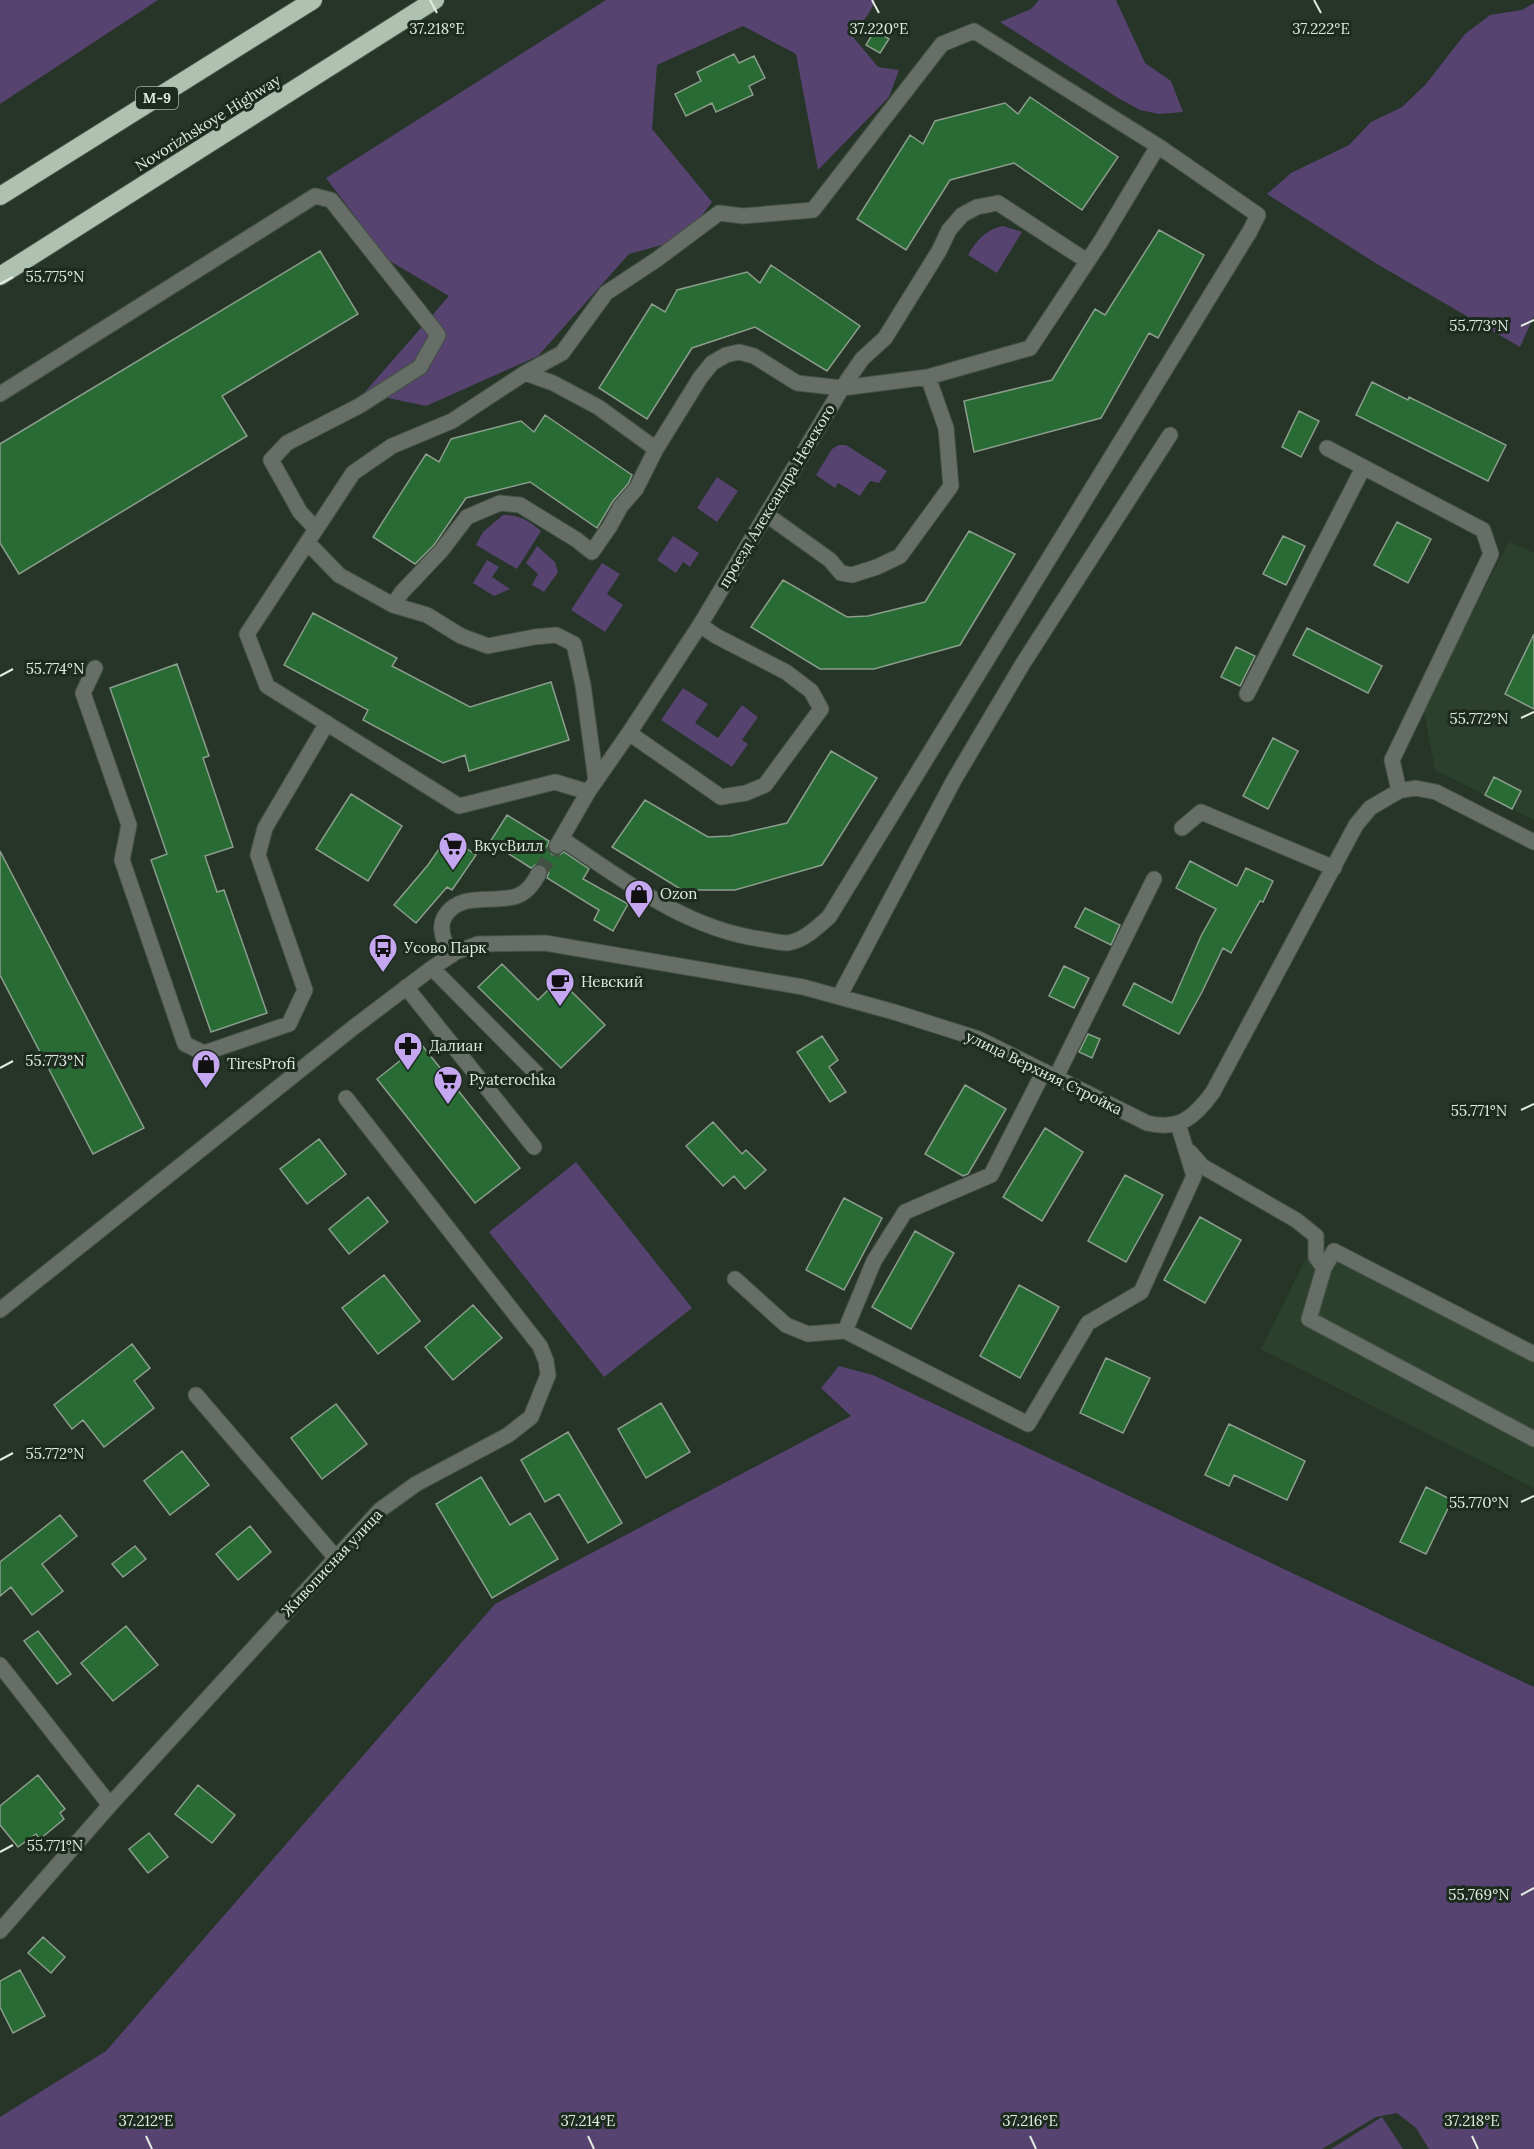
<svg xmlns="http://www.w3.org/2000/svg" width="1534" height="2149" font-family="Lora,serif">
<rect width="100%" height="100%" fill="#263527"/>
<path fill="#2c402e" d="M1509 542 1534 553V820L1435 770 1423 707Z
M1311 1248 1534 1363V1488L1261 1349Z"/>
<path fill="#564370" d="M0 0H158L0 104Z
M606 0H875C871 14 860 23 853 37L878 67 899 70 889 97 818 170 796 54 743 26 657 65 652 129 712 202 684 239 629 254 538 356 426 406 364 393 449 296 388 260 326 178Z
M1039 0H1116L1145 63 1171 81 1183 112 1159 114 1140 110 1118 98 1000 22 1031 9Z
M1534 3V316L1520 347 1377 264 1267 194 1291 173 1349 145 1371 122 1402 107 1426 84 1465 34 1490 15 1522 10Z
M1003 226 1022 232 997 273 968 255C977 240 985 230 1003 226Z
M839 445H846L887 471 879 483 870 481 860 496 838 483 835 488 816 475 832 449Z
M717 477 738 491 717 522 697 508Z
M503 515C520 515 528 520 541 531L517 569 476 545 483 532Z
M673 536 699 553 690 567 683 562 676 573 657 560Z
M537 546 555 562 558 572 544 592 532 585 538 574 526 563Z
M487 560 499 567 492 577 510 589 494 596 473 583Z
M602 563 620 574 607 594 623 605 605 632 571 610Z
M683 688 708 704 695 723 718 738 742 705 758 717 742 740 748 744 732 767 661 720Z
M576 1162 692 1308 604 1377 489 1232Z
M839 1366 873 1375 1534 1687V2149H1429L1416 2128 1397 2113 1376 2117 1322 2149H0V2117L106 2051 495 1604 851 1416 821 1388Z
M1382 2117 1403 2149H1331Z"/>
<path fill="#286b34" stroke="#8b9d8c" stroke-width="1.5" d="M875 30 889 39 880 53 866 45Z
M734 54 739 63 754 56 765 78 749 86 753 95 716 112 712 103 686 116 675 94 701 81 697 72Z
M1030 97 1118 157 1082 210 1014 163 950 180 906 250 857 219 910 135 923 144 935 121 1005 103 1018 114Z
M1159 230 1204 255 1158 338 1149 333 1101 418 974 452 964 401 1052 380 1095 309 1105 315Z
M320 251 358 314 222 396 247 436 19 574 0 543V444Z
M771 265 860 326 827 371 755 327 692 348 647 419 599 388 652 304 665 312 677 290 747 272 760 283Z
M1372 382 1408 400 1409 397 1506 445 1488 481 1356 415Z
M1299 411 1319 421 1301 457 1282 447Z
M545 415 632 475 628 484 613 501 597 528 530 482 466 498 434 545 415 564 373 537 426 454 439 462 451 439 521 421 534 432Z
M1397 522 1431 539 1408 583 1374 565Z
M969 531 1015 554 960 645 874 669H820L751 627 783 580 847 617 868 616 925 602Z
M1283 536 1305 546 1286 585 1263 574Z
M313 613 397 658 392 666 470 707 551 682 569 740 469 771 465 755 443 763 363 720 368 710 284 665Z
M1307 628 1382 666 1368 693 1293 655Z
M1534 634V709L1505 694Z
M1236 647 1255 656 1240 686 1221 677Z
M177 664 209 756 203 758 233 847 205 856 217 892 224 890 267 1013 211 1032 151 860 167 854 110 688Z
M1273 738 1298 751 1268 809 1243 796Z
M831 751 877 778 822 865 735 890H682L612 847 645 800 708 837 730 836 787 823Z
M1494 777 1521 791 1512 809 1485 795Z
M351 794 402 826 368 881 316 849Z
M507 815 549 841 547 847 552 854 558 856 564 852 589 869 583 879 628 904 613 931 594 920 599 910 547 878 549 872 544 865 538 863 531 868 490 842Z
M448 836 476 855 452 890 447 887 416 923 394 905 428 865Z
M0 851 144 1128 93 1154 0 975Z
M1190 861 1237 886 1246 868 1273 881 1263 902 1260 901 1231 953 1223 948 1202 992 1179 1034 1123 1005 1134 983 1172 1003 1201 936 1216 909 1176 888Z
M1085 908 1120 925 1111 945 1075 927Z
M502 964 538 1000 559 979 605 1025 561 1068 478 987Z
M1064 966 1089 978 1074 1008 1049 996Z
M1088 1034 1100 1039 1092 1058 1079 1052Z
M822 1036 838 1060 829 1067 846 1092 830 1102 797 1052Z
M421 1044 520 1168 475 1203 377 1079Z
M965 1085 1006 1109 968 1174 963 1176 925 1154Z
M713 1122 742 1154 746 1150 766 1170 745 1189 734 1176 723 1186 686 1146Z
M1045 1128 1083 1152 1042 1221 1003 1197Z
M319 1139 346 1174 307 1204 280 1169Z
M1125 1175 1163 1195 1126 1262 1088 1241Z
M368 1197 388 1222 349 1254 329 1229Z
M844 1198 882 1218 844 1290 806 1270Z
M1200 1217 1241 1240 1205 1303 1164 1280Z
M915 1231 954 1253 911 1329 872 1307Z
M384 1275 420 1321 378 1354 342 1308Z
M1019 1285 1059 1307 1020 1378 980 1356Z
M473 1305 502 1338 453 1380 425 1347Z
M132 1344 150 1368 134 1381 154 1408 104 1447 83 1420 72 1429 54 1405Z
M1106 1358 1150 1378 1123 1433 1080 1413Z
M661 1403 690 1452 646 1478 618 1429Z
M336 1404 367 1444 322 1479 291 1438Z
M1229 1424 1305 1461 1287 1500 1234 1475 1229 1486 1205 1475Z
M568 1432 622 1523 588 1543 559 1494 545 1502 521 1460Z
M182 1451 209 1485 170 1515 144 1481Z
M481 1477 510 1525 530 1513 558 1559 492 1598 436 1504Z
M1426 1487 1452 1500 1426 1554 1400 1542Z
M60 1515 77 1536 42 1564 63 1591 32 1615 11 1587 0 1596V1562Z
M250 1526 271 1552 238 1580 216 1554Z
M135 1546 146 1559 123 1577 112 1564Z
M126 1626 158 1665 113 1701 81 1663Z
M38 1631 71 1674 57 1684 24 1641Z
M38 1775 65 1809 60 1813 64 1819 40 1839 36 1834 18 1847 0 1825V1806Z
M198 1785 235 1815 212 1843 175 1814Z
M149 1833 168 1857 148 1873 129 1849Z
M43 1937 65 1957 51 1973 28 1953Z
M20 1970 45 2016 13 2033 0 2007V1981Z"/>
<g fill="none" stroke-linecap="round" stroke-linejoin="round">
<path stroke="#425043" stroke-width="15" stroke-dasharray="15 8" stroke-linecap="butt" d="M539 873 557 846"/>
<g stroke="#445245" stroke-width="17">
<path id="minor" d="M525 373 553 383 598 407 656 449
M0 394 315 196 331 200 438 335 420 367 359 406 287 443 271 460 300 512 316 529
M1327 448 1483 530 1491 554 1392 760 1399 791
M767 515 830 560 841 573 852 575 877 567 900 556 951 486 946 428 928 377
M308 543 339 575 393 605 402 592 441 551 467 517 500 503 520 505 577 540 592 552 610 526 621 506 636 489 656 449 700 378 712 363 726 355 739 352 754 356 797 383 842 388 862 359 885 338 939 251 949 230 962 215 977 207 998 203 1087 261
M393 605 427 615 461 636 488 646 534 637 556 635 574 644 583 685 596 781
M95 668 83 693 129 825 122 860 185 1044 204 1053 289 1024 305 990 258 855 265 828 327 723
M1247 694 1363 468
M629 733 721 797 746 793 765 785 821 709 811 691 786 672 716 636 700 625
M1182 828 1201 812 1334 868
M562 839C623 880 685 928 760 939 768 940 778 943 787 943 804 941 817 927 829 917L1250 231 1258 215 1158 146 974 31 942 44 813 210 743 216 719 213 656 260 606 293 562 353 525 373 452 421 392 446 353 473 247 634 267 686 459 806 555 782 588 792
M557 846 588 792 629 733 700 625 842 388 928 377 1030 348 1101 241 1158 146
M452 955C445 944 437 929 445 916 460 891 494 904 517 896 528 892 534 882 539 873
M432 968 537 1074
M406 987 534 1147
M839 997 954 780 1022 665 1170 435
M1056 1077 1154 879
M1190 1152 1202 1166 1296 1220 1316 1236V1257L1324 1268 1334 1251 1534 1354
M1324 1268 1309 1319 1534 1439
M735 1279 786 1325 808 1334 845 1331 1028 1424 1088 1323 1141 1292 1194 1176 1178 1124
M0 1310 354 1027 432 968 456 952 478 944 545 943 803 987 894 1012 979 1039 1147 1123C1179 1131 1195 1117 1213 1092L1356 825 1370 808 1399 791 1415 788 1436 792 1534 842
M845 1331 874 1261 905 1212 991 1175 1044 1071
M196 1395 336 1558
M0 1665 110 1805
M0 1931 110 1805 380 1510 416 1484 508 1435 531 1417 548 1375 546 1361 540 1346 346 1098"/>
</g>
<g stroke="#445245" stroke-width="20">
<path id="highway" d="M0 196 313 0
M0 276 435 0"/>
</g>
<use href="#minor" stroke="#666e67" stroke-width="15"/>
<use href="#highway" stroke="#afc2b1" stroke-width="18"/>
</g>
<path fill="none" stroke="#e1ebe2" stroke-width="2" d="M430 0 437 13M872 0 879 13M1314 0 1321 13M0 284 13 277M1521 326 1534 320M0 676 13 669M1521 718 1534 712M0 1068 13 1061M1521 1110 1534 1104M0 1460 13 1453M1521 1502 1534 1496M0 1852 13 1845M1521 1895 1534 1888M146 2136 152 2149M588 2136 594 2149M1030 2136 1036 2149M1472 2136 1478 2149"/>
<defs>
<g id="supermarket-pin" transform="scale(1.5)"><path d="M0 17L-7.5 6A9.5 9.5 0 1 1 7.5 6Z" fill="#c5a6f0" stroke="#1c2b1e"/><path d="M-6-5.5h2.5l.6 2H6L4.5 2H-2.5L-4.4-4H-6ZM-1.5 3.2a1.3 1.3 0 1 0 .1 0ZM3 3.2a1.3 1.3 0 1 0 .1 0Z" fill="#111"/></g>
<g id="shop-pin" transform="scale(1.5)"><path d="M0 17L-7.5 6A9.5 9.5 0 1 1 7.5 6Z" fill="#c5a6f0" stroke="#1c2b1e"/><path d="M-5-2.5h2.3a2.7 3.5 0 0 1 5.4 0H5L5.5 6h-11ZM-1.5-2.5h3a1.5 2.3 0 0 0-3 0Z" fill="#111"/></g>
<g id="bus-pin" transform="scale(1.5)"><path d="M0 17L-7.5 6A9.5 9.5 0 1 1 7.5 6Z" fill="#c5a6f0" stroke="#1c2b1e"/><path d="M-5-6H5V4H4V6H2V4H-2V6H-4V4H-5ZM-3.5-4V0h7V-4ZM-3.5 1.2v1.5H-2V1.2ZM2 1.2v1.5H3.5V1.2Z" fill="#111"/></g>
<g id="cafe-pin" transform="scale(1.5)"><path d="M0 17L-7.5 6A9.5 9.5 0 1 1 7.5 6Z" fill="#c5a6f0" stroke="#1c2b1e"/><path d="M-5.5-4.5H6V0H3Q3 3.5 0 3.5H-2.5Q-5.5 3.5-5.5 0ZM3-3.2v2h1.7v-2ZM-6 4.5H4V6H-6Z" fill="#111"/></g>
<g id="pharmacy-pin" transform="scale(1.5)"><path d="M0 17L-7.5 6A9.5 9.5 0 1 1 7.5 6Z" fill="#c5a6f0" stroke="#1c2b1e"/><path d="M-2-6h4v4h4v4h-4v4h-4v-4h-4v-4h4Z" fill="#111"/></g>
</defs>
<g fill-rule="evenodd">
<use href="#supermarket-pin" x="453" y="846"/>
<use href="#shop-pin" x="639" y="894"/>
<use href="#bus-pin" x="383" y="948"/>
<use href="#cafe-pin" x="560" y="982"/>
<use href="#pharmacy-pin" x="408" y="1046"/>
<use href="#shop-pin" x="206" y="1064"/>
<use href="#supermarket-pin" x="448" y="1080"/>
</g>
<g text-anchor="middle" stroke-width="6" stroke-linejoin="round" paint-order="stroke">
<rect fill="#1c2b1e" stroke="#a6b1a7" stroke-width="1.5" x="136" y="87" width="42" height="22" rx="4.5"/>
<g font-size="14" font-weight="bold" fill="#e1ebe2">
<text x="157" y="103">М-9</text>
</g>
<g font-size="15" fill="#e1ebe2" stroke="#1c2b1e">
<text transform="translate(208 123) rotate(-32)" y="5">Novorizhskoye Highway</text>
<text transform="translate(777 496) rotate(-59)" y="5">проезд Александра Невского</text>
<text transform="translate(1044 1073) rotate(26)" y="5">улица Верхняя Стройка</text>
<text transform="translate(332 1563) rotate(-47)" y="5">Живописная улица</text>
</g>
<g font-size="15" fill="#e1ebe2" stroke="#1c2b1e" text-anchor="start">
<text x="474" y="851">ВкусВилл</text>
<text x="660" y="899">Ozon</text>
<text x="404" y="953">Усово Парк</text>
<text x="581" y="987">Невский</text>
<text x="429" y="1051">Далиан</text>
<text x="227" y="1069">TiresProfi</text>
<text x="469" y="1085">Pyaterochka</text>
</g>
</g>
<g font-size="15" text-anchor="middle" fill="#e1ebe2" stroke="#1c2b1e" stroke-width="6" stroke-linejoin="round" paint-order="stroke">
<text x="879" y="34">37.220°E</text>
<text x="1321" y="34">37.222°E</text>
<text x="437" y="34">37.218°E</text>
<text x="55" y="282">55.775°N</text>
<text x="1479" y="331">55.773°N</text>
<text x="55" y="674">55.774°N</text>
<text x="1479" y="724">55.772°N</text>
<text x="55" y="1066">55.773°N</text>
<text x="1479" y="1116">55.771°N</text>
<text x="55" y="1459">55.772°N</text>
<text x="1479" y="1508">55.770°N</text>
<text x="55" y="1851">55.771°N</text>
<text x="1479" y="1900">55.769°N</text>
<text x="146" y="2126">37.212°E</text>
<text x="588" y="2126">37.214°E</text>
<text x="1030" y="2126">37.216°E</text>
<text x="1472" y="2126">37.218°E</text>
</g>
</svg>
